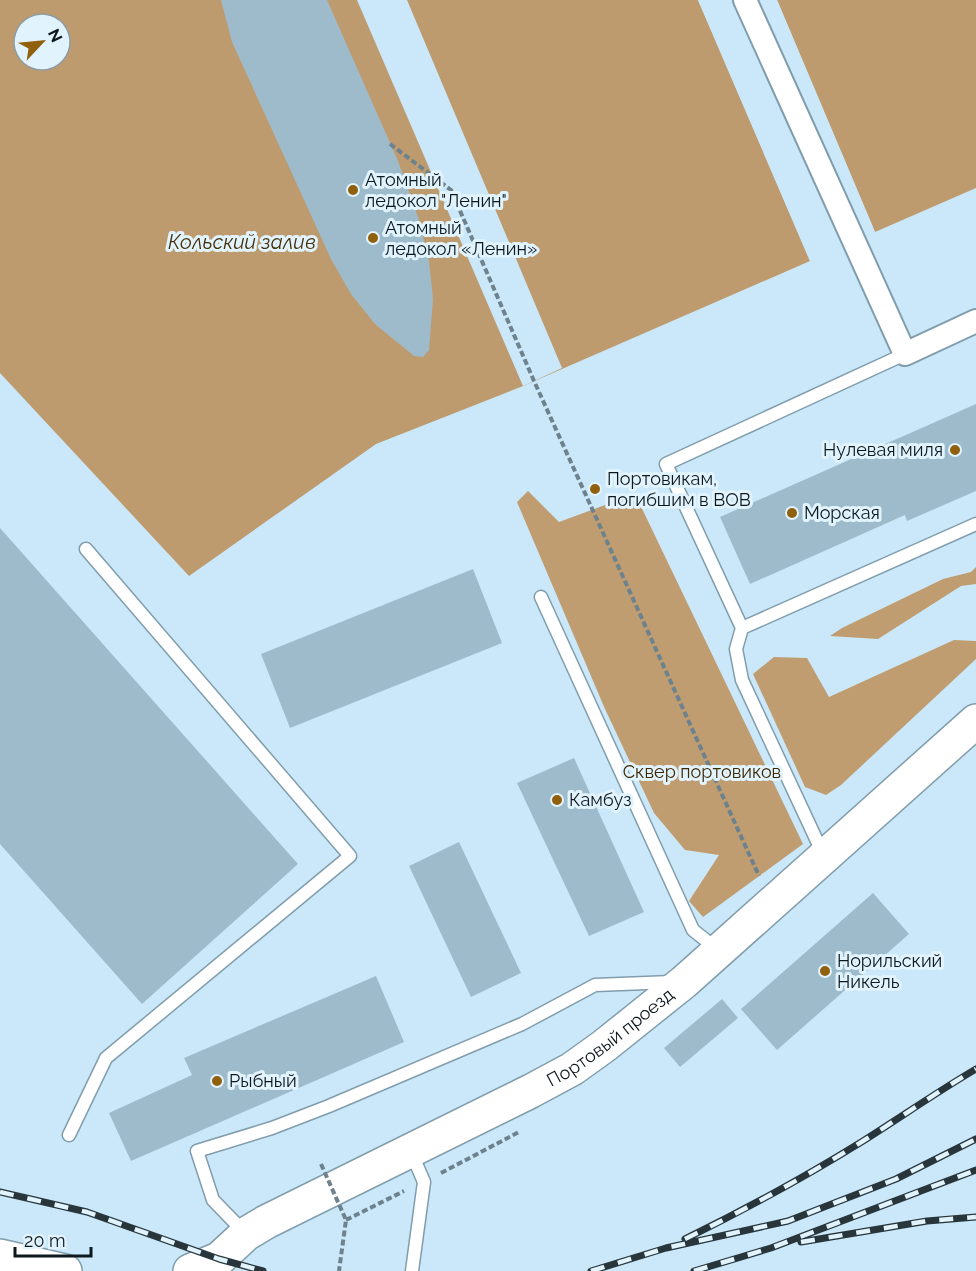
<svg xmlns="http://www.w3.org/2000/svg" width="976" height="1271" font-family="Raleway,sans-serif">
<rect width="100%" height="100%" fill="#cae8f9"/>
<path fill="#c09d70" d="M528 491 559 522 635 494 803 844 703 917 689 901 719 855 685 850 654 813 605 709 517 502Z
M976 567V584L961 586 878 639 830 636 842 628 943 579 971 572Z
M954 640 976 641V659L841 785 826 795 805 787 753 674 774 657 807 658 829 697Z"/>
<path fill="#be9b6e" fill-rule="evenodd" d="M0 0H698L810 261 523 386 376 444 189 576 0 373ZM24 24H60V60H24Z
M777 0H976V188L875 232Z"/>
<path fill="#cae8f9" d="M357 0H407L562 368 523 386Z
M698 0H701L813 259 810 261Z
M774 0H777L875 232 872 233Z"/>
<path fill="#9ebbcb" d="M221 0H327L398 161 418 217 429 261 433 299 429 350 423 357 414 356 375 324 351 294 331 259 232 42Z
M976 404V491L907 521 905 515 750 584 720 517Z
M0 528 298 864 142 1004 0 844Z
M473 569 502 643 290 728 261 654Z
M574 758 644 912 589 936 517 783Z
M459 842 521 973 471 997 409 866Z
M873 893 909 934 777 1050 741 1009Z
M376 976 404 1042 131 1161 109 1113 192 1075 184 1058Z
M722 999 738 1018 680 1067 664 1048Z"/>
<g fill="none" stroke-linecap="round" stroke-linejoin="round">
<g stroke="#819dac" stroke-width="15">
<path id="lane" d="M541 597 693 930 718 950
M742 628 666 464 905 354
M824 856 742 680 736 649 742 628 976 524
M69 1135 106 1058 350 856 86 549
M411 1152 424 1182 412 1271
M245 1233 213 1200 197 1151 272 1128 329 1106 522 1024 595 985 672 982"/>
</g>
<g stroke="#819dac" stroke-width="26">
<path id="street" d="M745 0 905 354 976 321"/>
</g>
<g stroke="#819dac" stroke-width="36">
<g id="secondary">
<path d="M0 1256 65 1271"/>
<path id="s1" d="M190 1271 219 1259 246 1234 266 1222 531 1091 572 1069 604 1046 684 982 976 721"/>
</g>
</g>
<path stroke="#6d828d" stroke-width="4" stroke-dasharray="6 3" stroke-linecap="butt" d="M390 144 451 190 534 381 759 876
M441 1173 519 1132
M346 1220 404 1191"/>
<use href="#lane" stroke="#fff" stroke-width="12"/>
<use href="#street" stroke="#fff" stroke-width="22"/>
<use href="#secondary" stroke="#fff" stroke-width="33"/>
<g stroke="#28363c" stroke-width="7">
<path id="rail" d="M0 1192 87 1212 219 1259 263 1271
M685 1239C746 1209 805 1177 863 1141 901 1117 937 1092 976 1069
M801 1242 927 1221 976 1217
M591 1271 666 1248 788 1221 896 1179 976 1139
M694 1271 771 1248 976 1170"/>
</g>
<use href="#rail" stroke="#e1f3fd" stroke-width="4.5" stroke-dasharray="14" stroke-linecap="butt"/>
<path stroke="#6d828d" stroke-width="4" stroke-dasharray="6 3" stroke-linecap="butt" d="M321 1164 346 1220 339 1271"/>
</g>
<g fill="#90600d" stroke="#e1f3fd" stroke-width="2">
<circle cx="353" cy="190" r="6"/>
<circle cx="373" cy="238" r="6"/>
<circle cx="955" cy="450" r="6"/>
<circle cx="595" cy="489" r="6"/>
<circle cx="792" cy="513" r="6"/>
<circle cx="557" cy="800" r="6"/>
<circle cx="825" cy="971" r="6"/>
<circle cx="217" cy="1081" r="6"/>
</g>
<g text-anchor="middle" stroke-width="6" stroke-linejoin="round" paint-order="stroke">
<g font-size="18" fill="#0d181d" stroke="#e1f3fd" text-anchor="start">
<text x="365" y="186">Атомный<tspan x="365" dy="21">ледокол "Ленин"</tspan></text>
<text x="385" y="234">Атомный<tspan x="385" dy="21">ледокол «Ленин»</tspan></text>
<text x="943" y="456" text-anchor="end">Нулевая миля</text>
<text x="607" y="485">Портовикам,<tspan x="607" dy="21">погибшим в ВОВ</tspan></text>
<text x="804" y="519">Морская</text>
<text x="569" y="806">Камбуз</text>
<text x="837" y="967">Норильский<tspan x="837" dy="21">Никель</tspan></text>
<text x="229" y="1087">Рыбный</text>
</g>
<g font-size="18" fill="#402802" stroke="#e1f3fd">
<text x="702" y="778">Сквер портовиков</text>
</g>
<g font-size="18" fill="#0d181d" stroke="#e1f3fd">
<text dy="6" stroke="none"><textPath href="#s1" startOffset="483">Портовый проезд</textPath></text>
</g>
<g font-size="20" font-style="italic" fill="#472f09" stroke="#e1f3fd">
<text x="242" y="249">Кольский залив</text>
</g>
</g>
<g transform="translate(42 42) rotate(64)"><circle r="28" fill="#e1f3fd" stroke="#8c9ba3" stroke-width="1.5"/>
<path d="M0-4.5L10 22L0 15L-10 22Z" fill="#90600d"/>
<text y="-9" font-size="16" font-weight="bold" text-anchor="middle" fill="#0d181d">N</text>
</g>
<path d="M15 1247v9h76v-9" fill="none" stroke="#0d181d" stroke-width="3"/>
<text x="24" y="1247" font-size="18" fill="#0d181d" stroke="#e1f3fd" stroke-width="4.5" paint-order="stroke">20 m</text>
</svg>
